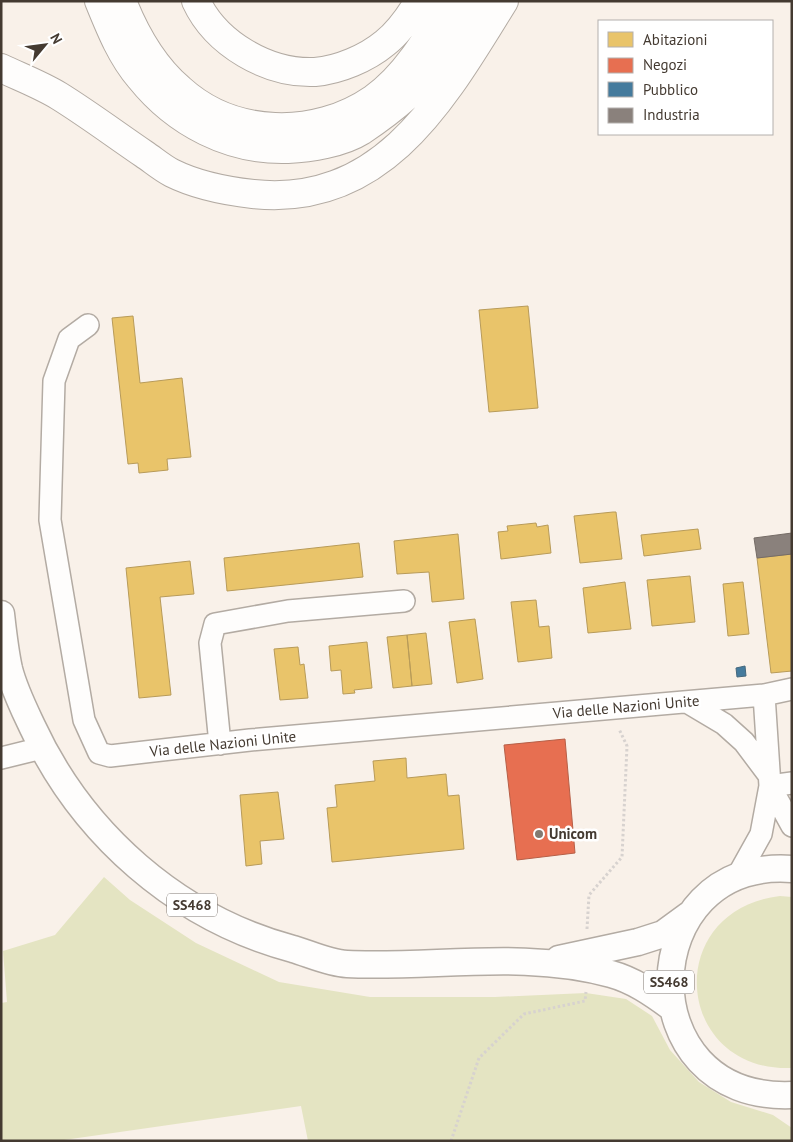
<svg xmlns="http://www.w3.org/2000/svg" width="793" height="1142" font-family="'PT Sans',sans-serif">
<rect width="100%" height="100%" fill="#f9f1e9"/>
<path fill="#e4e4c2" d="M104 877 130 900 196 943 279 982 370 997H495L586 993 626 999 652 1016 670 1050 699 1082 731 1102 773 1115 792 1128V1141H308L301 1106 57 1141H1V1003L7 1002 3 951 55 935Z
M780 896 792 897V1068C675 1073 660 911 780 896Z"/>
<path fill="#e9c46a" stroke="#b89b59" d="M528 306 538 408 489 412 479 310Z
M133 316 140 383 182 378 191 457 167 459 168 470 139 473 138 463 128 464 112 318Z
M613 512H616L622 559 580 563 574 516Z
M536 523 537 527 548 525 551 553 501 559 498 532 508 531 507 526Z
M698 529 701 549 644 556 641 535Z
M458 534 464 599 432 602 429 572 397 574 394 541Z
M359 543 363 577 227 591 224 558Z
M792 554V671L771 673 757 558Z
M190 561 194 594 160 597 171 695 139 698 126 568Z
M690 576 695 622 652 626 647 580Z
M625 582 631 629 588 633 583 588Z
M743 582 749 634 728 636 723 584Z
M536 600 539 627 549 626 552 658 518 662 511 602Z
M475 619 483 679 457 683 449 622Z
M426 633 432 684 412 686 407 635Z
M407 635 412 686 393 688 387 637Z
M367 642 372 688 354 690 355 693 343 694 341 670 331 671 329 646Z
M298 647 300 665 304 664 308 698 280 700 274 649Z
M406 758 407 778 446 774 448 796 459 795 464 849 332 862 327 808 337 807 335 785 375 781 373 761Z
M278 792 284 839 260 841 262 864 246 866 240 795Z"/>
<path fill="#e76f51" stroke="#b65f47" d="M565 739 575 853 517 860 504 745Z"/>
<path fill="#457b9d" stroke="#45687d" d="M745 666 746 676 737 677 736 668Z"/>
<path fill="#8a817c" stroke="#756c66" d="M792 533V554L757 558 754 538Z"/>
<g fill="none" stroke-linecap="round" stroke-linejoin="round">
<g stroke="#b3aba3" stroke-width="24">
<path id="minor" d="M88 325 69 339 54 381 50 520 84 720 99 753 110 756 250 740 764 695 792 689
M764 695 770 786 792 826
M687 702 724 724 744 742 768 774
M220 744 210 643 215 624 288 611 404 601
M1 758 42 748
M770 786 792 783
M737 877 761 834 770 786"/>
</g>
<g stroke="#b3aba3" stroke-width="29">
<path id="major" d="M1 614C3 632 5 651 9 669 14 689 23 707 32 726 82 834 177 918 293 949 310 954 329 963 347 964 434 968 525 950 611 974 633 980 652 993 671 1007
M792 869C634 857 626 1102 792 1095
M559 959 638 942 663 934 689 915"/>
</g>
<g stroke="#b3aba3" stroke-width="30">
<path id="highway" d="M99 1C110 28 121 56 140 78 176 123 230 151 288 149 310 148 342 143 361 131 388 113 418 90 437 63 451 44 462 22 474 1
M122 1C135 34 153 66 180 89 233 137 315 139 373 99 406 76 429 36 450 1
M196 1C216 44 268 74 315 72 339 70 367 58 385 43 399 32 410 16 419 1
M1 68C20 77 41 85 59 96 88 114 116 135 144 154 153 160 162 168 172 173 196 185 226 191 253 194 384 208 445 96 504 1"/>
</g>
<path stroke="#d7d2cf" stroke-width="3" stroke-dasharray="2.5 2.5" stroke-linecap="butt" d="M587 929 589 895 622 857 627 746 619 729
M451 1141 479 1058 524 1014 585 1001 586 992"/>
<use href="#minor" stroke="#fefdfc" stroke-width="21"/>
<use href="#major" stroke="#fefdfc" stroke-width="26"/>
<use href="#highway" stroke="#fefdfc" stroke-width="28"/>
</g>
<circle fill="#837a71" stroke="#fff" stroke-width="2" cx="539" cy="834" r="5"/>
<g text-anchor="middle" stroke-width="5" stroke-linejoin="round" paint-order="stroke">
<g fill="#fff" stroke="#7c756f" stroke-width="1">
<rect x="167" y="893.5" width="50" height="23" rx="4"/>
<rect x="644" y="970.5" width="50" height="23" rx="4"/>
</g>
<g font-size="14" font-weight="bold" fill="#443a31">
<text x="192" y="910">SS468</text>
<text x="669" y="987">SS468</text>
</g>
<g font-size="15" fill="#443a31" stroke="#fff">
<text transform="translate(626 707) rotate(-5)" y="5">Via delle Nazioni Unite</text>
<text transform="translate(223 744) rotate(-6)" y="5">Via delle Nazioni Unite</text>
</g>
<g font-size="15" font-weight="bold" fill="#443a31" stroke="#fff" text-anchor="start">
<text x="549" y="839">Unicom</text>
</g>
</g>
<rect width="793" height="1142" fill="none" stroke="#443a31" stroke-width="5"/>
<rect x="598" y="20" width="175" height="115" fill="#ffffff" stroke="#b4b0ad"/>
<rect x="608" y="32" width="25" height="15" fill="#e9c46a" stroke="#b4b0ad"/>
<text x="643" y="45" font-size="15" fill="#443a31">Abitazioni</text>
<rect x="608" y="58" width="25" height="15" fill="#e76f51" stroke="#b4b0ad"/>
<text x="643" y="70" font-size="15" fill="#443a31">Negozi</text>
<rect x="608" y="82" width="25" height="15" fill="#457b9d" stroke="#b4b0ad"/>
<text x="643" y="95" font-size="15" fill="#443a31">Pubblico</text>
<rect x="608" y="108" width="25" height="15" fill="#8a817c" stroke="#b4b0ad"/>
<text x="643" y="120" font-size="15" fill="#443a31">Industria</text>
<g transform="translate(45 45) rotate(61)" stroke="#ffffff" stroke-width="4" paint-order="stroke">
<path d="M0-4L9 19L0 12L-9 19Z" fill="#443a31"/>
<text y="-8" font-size="14" font-weight="bold" text-anchor="middle" fill="#443a31">N</text>
</g>
</svg>
